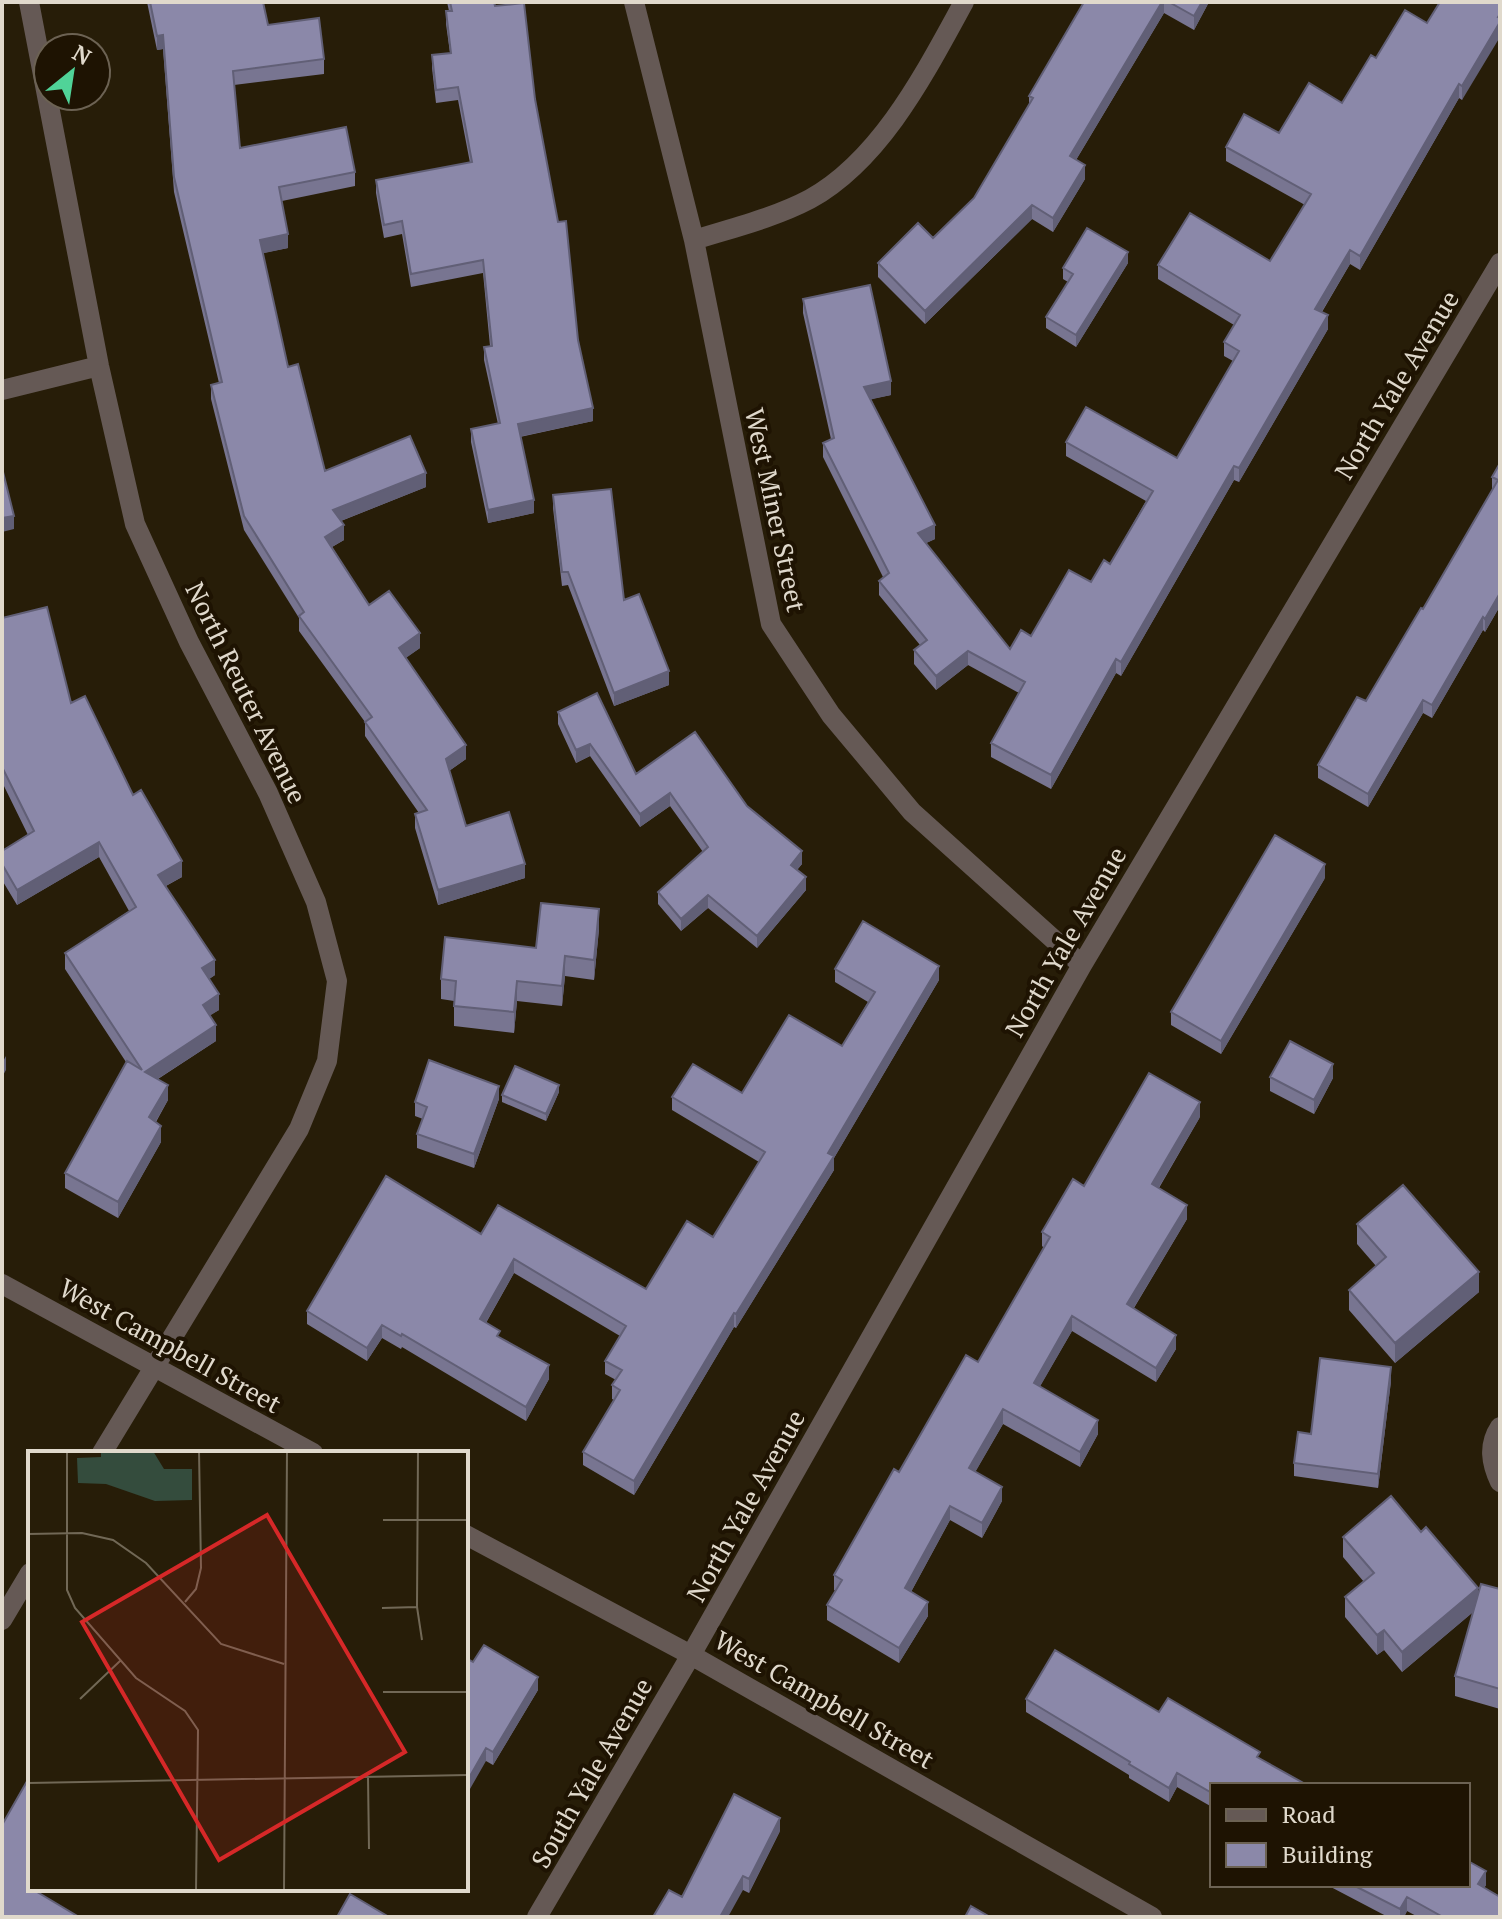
<svg xmlns="http://www.w3.org/2000/svg" width="1502" height="1919" font-family="'PT Serif',serif">
<rect width="100%" height="100%" fill="#271d08"/>
<g fill="none" stroke-linecap="round" stroke-linejoin="round">
<path stroke="#655955" stroke-width="20" d="M29 2 99 366 135 524 189 642 268 793 316 902 337 981 327 1061 299 1129 102 1453
M634 2 694 240 771 624 831 715 912 812 1082 965
M694 240C732 228 774 218 810 199 882 159 926 71 964 2
M2 390 99 366
M2 1284 313 1453
M1500 1427C1488 1445 1491 1463 1500 1482
M466 1535 691 1655 1152 1917
M2 1620 30 1573
M537 1917 691 1655 1082 965 1500 263"/>
</g>
<path fill="#787591" d="M147 2H263L268 25 324 59V74L234 85 240 148 355 172V186L282 201 288 248 263 253 288 367 325 471 426 487 341 521 344 540 332 547 369 605 420 648 405 658 466 759 449 771 466 826 525 878 438 905 415 828V814L419 813 365 736V722L299 631V618L244 530 211 399V385L219 383 174 192 163 49 157 50Z
M447 2H494L535 99 593 421 520 437 534 513 488 523 471 442V429L498 424 484 360V347L490 346 483 273 411 287 402 234 384 238 376 193V180L470 163 458 100 436 103 432 68V55L450 53 446 24V11H449Z
M1085 2H1209L1194 30 1164 13 1076 160 1085 179 1053 232 1032 219 925 324 878 277V263L933 238 974 198 1029 106V96Z
M1500 2 1462 100 1459 98 1360 270 1350 264 1322 312 1328 329 1239 482 1234 480 1121 676 1116 673 1051 789 991 757V743L1019 693 968 665 936 690 914 664V650L920 645 879 595V581L883 577 823 457V443L831 439 803 313V299L891 395 871 399 935 539 926 543 1010 649 1031 636 1110 564 1146 501 1066 456V442L1177 458 1233 361 1224 356V342L1234 325 1158 279V265L1270 261 1305 205 1226 161V147L1279 133 1342 103 1376 58 1427 23Z
M1128 263 1076 347 1046 328V317L1068 282 1063 279V268Z
M1500 445V462L1498 461V448Z
M1500 463V606L1485 632 1483 630 1432 718 1423 713 1368 807 1318 778V765L1366 701 1423 609 1492 490V477Z
M553 495 624 600 669 685 614 706 568 585 562 586 553 508Z
M2 618 71 703 133 795 182 877 166 886 215 975 209 979 219 1010 210 1015 216 1041 158 1079 168 1100 156 1122 161 1142 118 1218 65 1188V1173L126 1062 65 969V953L129 911 99 857 17 905 2 880V851L28 835 2 782Z
M558 712 636 774 747 806 802 864 797 870 806 890 757 948 708 908 681 931 658 904V892L703 852 670 806 640 827 590 756 576 763 558 724Z
M1325 878 1221 1054 1171 1025V1012Z
M599 929 594 980 565 976 562 1006 517 1001 514 1033 454 1026V1001L441 999V979L536 948Z
M835 969 939 980 834 1158V1170L736 1328 734 1327 634 1495 583 1465V1452L614 1400 612 1399V1385L616 1380 605 1374V1361L620 1336 514 1273 486 1323 500 1338 549 1379 526 1421 402 1347 401 1349 382 1338 367 1361 307 1324V1311L481 1234 646 1289 713 1237 759 1162 672 1110V1097L742 1093 842 1046 868 1002 835 982Z
M1270 1077 1333 1078 1314 1114 1270 1091Z
M559 1092 546 1121 502 1102V1095Z
M499 1099 474 1168 417 1148V1134L423 1119 415 1116V1102Z
M1200 1117 1159 1188 1187 1219 1134 1308 1176 1349 1156 1382 1072 1331 1040 1386 1098 1434 1080 1467 1003 1424 975 1472 1002 1501 982 1538 950 1520 911 1592 928 1616 899 1663 827 1620V1605L836 1591 834 1590V1575L899 1472 978 1362 1044 1248 1042 1246V1232L1084 1186Z
M1357 1224 1479 1292 1395 1363 1349 1310V1290L1376 1266 1357 1244Z
M1391 1381 1378 1488 1294 1476V1463L1311 1434Z
M1421 1532 1478 1595 1500 1589V1709L1455 1696V1676L1473 1612 1402 1672 1384 1650 1377 1655 1345 1617V1597L1364 1582 1343 1557V1537Z
M473 1662 538 1690 493 1765 486 1761Z
M1026 1699 1159 1712 1260 1758 1212 1785V1807L1177 1787 1169 1802 1129 1778V1775L1026 1712Z
M780 1831 749 1893 743 1890 682 1897Z
M1327 1885H1486L1484 1888 1500 1917H1418L1407 1911 1404 1917H1388Z"/>
<path fill="#615f76" d="M1162 2H1164V13L1070 170V156Z
M1202 2H1209L1194 30V16Z
M1500 14V37L1462 100V86Z
M163 35V49L157 50V36Z
M1459 84V98L1360 270V256Z
M1085 165V179L1053 232V218Z
M1032 205V219L925 324V311Z
M288 234V248L260 254V240Z
M1350 250V264L1315 323V309Z
M1128 252V263L1076 347V335Z
M1328 315V329L1239 482V468Z
M891 381V395L864 401V387Z
M593 408V421L518 437V424Z
M1234 466V480L1121 676V662Z
M426 473V487L333 524V510Z
M534 500V513L488 523V510Z
M14 516V529L2 532V518Z
M344 525V540L325 551V537Z
M935 525V539L918 547V533Z
M1500 593V606L1485 632V619Z
M1483 617V630L1432 718V705Z
M420 633V648L399 663V648Z
M968 651V665L936 690V676Z
M1116 659V673L1051 789V775Z
M669 671V685L614 706V693Z
M1423 700V713L1368 807V794Z
M590 744V756L576 763V750Z
M466 745V759L446 773V759Z
M670 793V806L640 827V814Z
M99 842V857L17 905V890Z
M802 851V864L791 877V865Z
M182 861V877L158 890V875Z
M525 864V878L438 905V890Z
M1325 864V878L1221 1054V1041Z
M806 877V890L757 948V936Z
M708 895V908L681 931V919Z
M599 909V929L594 980V960Z
M565 956V976L562 1006V986Z
M215 960V975L202 984V968Z
M939 966V980L834 1158V1170L736 1328V1314L828 1153Z
M517 981V1001L514 1033V1012Z
M219 994V1010L203 1020V1005Z
M216 1025V1041L145 1087V1072Z
M6 1056V1070L2 1077V1063Z
M1333 1064V1078L1314 1114V1100Z
M168 1085V1100L149 1133V1117Z
M559 1085V1092L546 1121V1114Z
M499 1086V1099L474 1168V1154Z
M1200 1102V1117L1152 1199V1184Z
M161 1126V1142L118 1218V1202Z
M1187 1205V1219L1127 1319V1304Z
M514 1259V1273L480 1333V1319Z
M1479 1272V1292L1395 1363V1343Z
M734 1313V1327L634 1495V1481Z
M1072 1316V1331L1034 1397V1383Z
M382 1325V1338L367 1361V1348Z
M1176 1335V1349L1156 1382V1368Z
M549 1365V1379L526 1421V1407Z
M1391 1367V1381L1378 1488V1474Z
M1003 1409V1424L969 1483V1468Z
M1098 1420V1434L1080 1467V1452Z
M1002 1487V1501L982 1538V1523Z
M950 1506V1520L905 1603V1588Z
M1478 1588V1608L1402 1672V1652Z
M928 1602V1616L899 1663V1648Z
M1384 1630V1650L1377 1655V1635Z
M538 1677V1690L493 1765V1752Z
M486 1748V1761L466 1796V1783Z
M1177 1773V1787L1169 1802V1788Z
M780 1818V1831L749 1893V1879Z
M1486 1871V1885L1478 1898V1884Z
M743 1876V1890L728 1917H720Z
M1407 1897V1911L1404 1917H1400V1909Z"/>
<path fill="#8b88a9" stroke="#615f76" stroke-width="2" d="M150 2H263L268 25 319 18 324 59 233 71 240 148 346 127 355 172 279 187 288 234 260 240 288 367 298 364 325 471 410 436 426 473 333 510 344 525 325 537 369 605 389 591 420 633 399 648 466 745 446 759 466 826 509 812 525 864 438 890 415 814 427 810 365 722 372 717 299 616 304 612 244 516 211 385 222 382 174 177 163 35 157 36Z
M450 2H494L495 6 524 3 535 99 558 222 566 221 578 340 593 408 518 424 534 500 488 510 471 429 500 423 484 347 492 346 483 260 411 274 402 221 384 225 376 180 472 162 458 87 436 90 432 55 451 53 446 11H452Z
M1084 2H1162L1070 156 1085 165 1053 218 1032 205 925 311 878 263 918 223 933 238 974 198 1033 98 1029 96Z
M1169 2H1202L1194 16Z
M1440 2H1500V14L1498 17 1500 18V22L1462 86 1459 84 1360 256 1350 250 1315 309 1328 315 1239 468 1234 466 1121 662 1116 659 1051 775 991 743 1025 682 968 651 936 676 914 650 927 640 879 581 889 573 823 443 834 438 803 299 870 285 891 381 864 387 935 525 918 533 1010 649 1021 630 1031 636 1069 570 1091 582 1104 560 1110 564 1153 491 1066 442 1086 407 1177 458 1239 351 1224 342 1240 315 1158 265 1190 213 1270 261 1311 194 1226 147 1244 114 1279 133 1309 83 1342 103 1371 55 1376 58 1405 10 1427 23Z
M1087 228 1128 252 1076 335 1046 317 1073 274 1063 268Z
M1500 463V593L1485 619 1483 617 1432 705 1423 700 1368 794 1318 765 1357 697 1366 701 1421 608 1423 609 1498 480 1492 477Z
M2 468 14 516 2 518Z
M611 489 624 600 639 594 669 671 614 693 568 572H562L553 495Z
M47 607 71 703 85 696 133 795 141 790 182 861 158 875 215 960 202 968 219 994 203 1005 216 1025 145 1072 168 1085 149 1117 161 1126 118 1202 65 1173 127 1061 142 1070 65 953 136 907 99 842 17 890 2 864V851L34 831 2 767V618Z
M597 693 636 774 695 732 747 806 802 851 791 865 806 877 757 936 708 895 681 919 658 892 708 847 670 793 640 814 590 744 576 750 558 712Z
M1275 835 1325 864 1221 1041 1171 1012Z
M541 903 599 909 594 960 565 956 562 986 517 981 514 1012 454 1006 456 981 441 979 445 937 536 948Z
M863 921 939 966 828 1153 834 1156 736 1314 734 1313 634 1481 583 1452 620 1390 612 1385 622 1370 605 1361 626 1326 514 1259 480 1319 500 1331 497 1336 549 1365 526 1407 402 1334 401 1336 382 1325 367 1348 307 1311 386 1176 481 1234 498 1205 646 1289 687 1221 713 1237 765 1152 672 1097 693 1064 742 1093 789 1015 842 1046 875 992 835 969Z
M1290 1041 1333 1064 1314 1100 1270 1077Z
M429 1060 499 1086 474 1154 417 1134 427 1107 415 1102Z
M515 1066 559 1085 546 1114 502 1095Z
M1149 1073 1200 1102 1152 1184 1187 1205 1127 1304 1176 1335 1156 1368 1072 1316 1034 1383 1098 1420 1080 1452 1003 1409 969 1468 1002 1487 982 1523 950 1506 905 1588 928 1602 899 1648 827 1605 842 1580 834 1575 894 1469 899 1472 966 1355 978 1362 1050 1237 1042 1232 1073 1179 1084 1186Z
M1403 1185 1479 1272 1395 1343 1349 1290 1386 1257 1357 1224Z
M1320 1358 1391 1367 1378 1474 1294 1463 1298 1432 1311 1434Z
M1391 1496 1421 1532 1426 1527 1478 1588 1402 1652 1384 1630 1377 1635 1345 1597 1374 1573 1343 1537Z
M1481 1584 1500 1589V1689L1455 1676Z
M484 1645 538 1677 493 1752 486 1748 466 1783V1658L473 1662Z
M1055 1650 1159 1712 1168 1698 1260 1752 1257 1757 1307 1785H1212V1793L1177 1773 1169 1788 1129 1764 1130 1762 1026 1699Z
M30 1776V1889H32L79 1917H2V1825Z
M734 1794 780 1818 749 1879 743 1876 720 1917H653L669 1890 682 1897Z
M1468 1861 1486 1871 1478 1884 1500 1897V1917H1443L1407 1897 1400 1909 1353 1885H1468Z
M350 1894 389 1917H337Z
M971 1906 990 1917H965Z"/>
<g text-anchor="middle" stroke-width="8" stroke-linejoin="round" paint-order="stroke">
<g font-size="26" fill="#e0d9cc" stroke="#1e1302">
<text transform="translate(1397 385) rotate(-59)" y="9">North Yale Avenue</text>
<text transform="translate(775 510) rotate(78)" y="9">West Miner Street</text>
<text transform="translate(246 693) rotate(64)" y="9">North Reuter Avenue</text>
<text transform="translate(1066 942) rotate(-60)" y="9">North Yale Avenue</text>
<text transform="translate(170 1346) rotate(29)" y="9">West Campbell Street</text>
<text transform="translate(746 1506) rotate(-61)" y="9">North Yale Avenue</text>
<text transform="translate(824 1700) rotate(30)" y="9">West Campbell Street</text>
<text transform="translate(592 1773) rotate(-60)" y="9">South Yale Avenue</text>
</g>
</g>
<g transform="translate(28 1451)">
<rect width="440" height="440" fill="#271d08"/>
<path d="M73 0H125L136 18H164V49L127 50 78 33 50 32 49 7 73 6Z" fill="#344c3d"/>
<path fill="none" stroke="#716856" stroke-width="2" d="M39 0V139L47 157 108 227 157 260 170 279 168 440M390 0 389 156 394 189M355 69H440M0 83 54 82 85 89 118 112 193 193 256 213M157 151 168 138 173 117 171 0M354 157 389 156M355 241H440M52 248 92 210M340 326 341 398M0 332 440 324M256 440 259 0"/>
<path fill="#d62828" fill-opacity="0.15" stroke="#d62828" stroke-width="4" d="M239 64 377 301 191 409 54 171Z"/>
<rect width="440" height="440" fill="none" stroke="#e0d9cc" stroke-width="4"/>
</g>
<rect width="1502" height="1919" fill="none" stroke="#e0d9cc" stroke-width="8"/>
<rect x="1210" y="1783" width="260" height="104" fill="#1e1302" stroke="#6c6253" stroke-width="2"/>
<rect x="1226" y="1809" width="40" height="12" fill="#655955" stroke="#6c6253" stroke-width="2"/>
<text x="1282" y="1823" font-size="24" fill="#e0d9cc">Road</text>
<rect x="1226" y="1843" width="40" height="24" fill="#8b88a9" stroke="#6c6253" stroke-width="2"/>
<text x="1282" y="1863" font-size="24" fill="#e0d9cc">Building</text>
<g transform="translate(72 72) rotate(30)"><circle r="38" fill="#1e1302" stroke="#6c6253" stroke-width="2"/>
<path d="M0-6L14 30L0 20L-14 30Z" fill="#50d398"/>
<text y="-12" font-size="22" font-weight="bold" text-anchor="middle" fill="#e0d9cc">N</text>
</g>
</svg>
